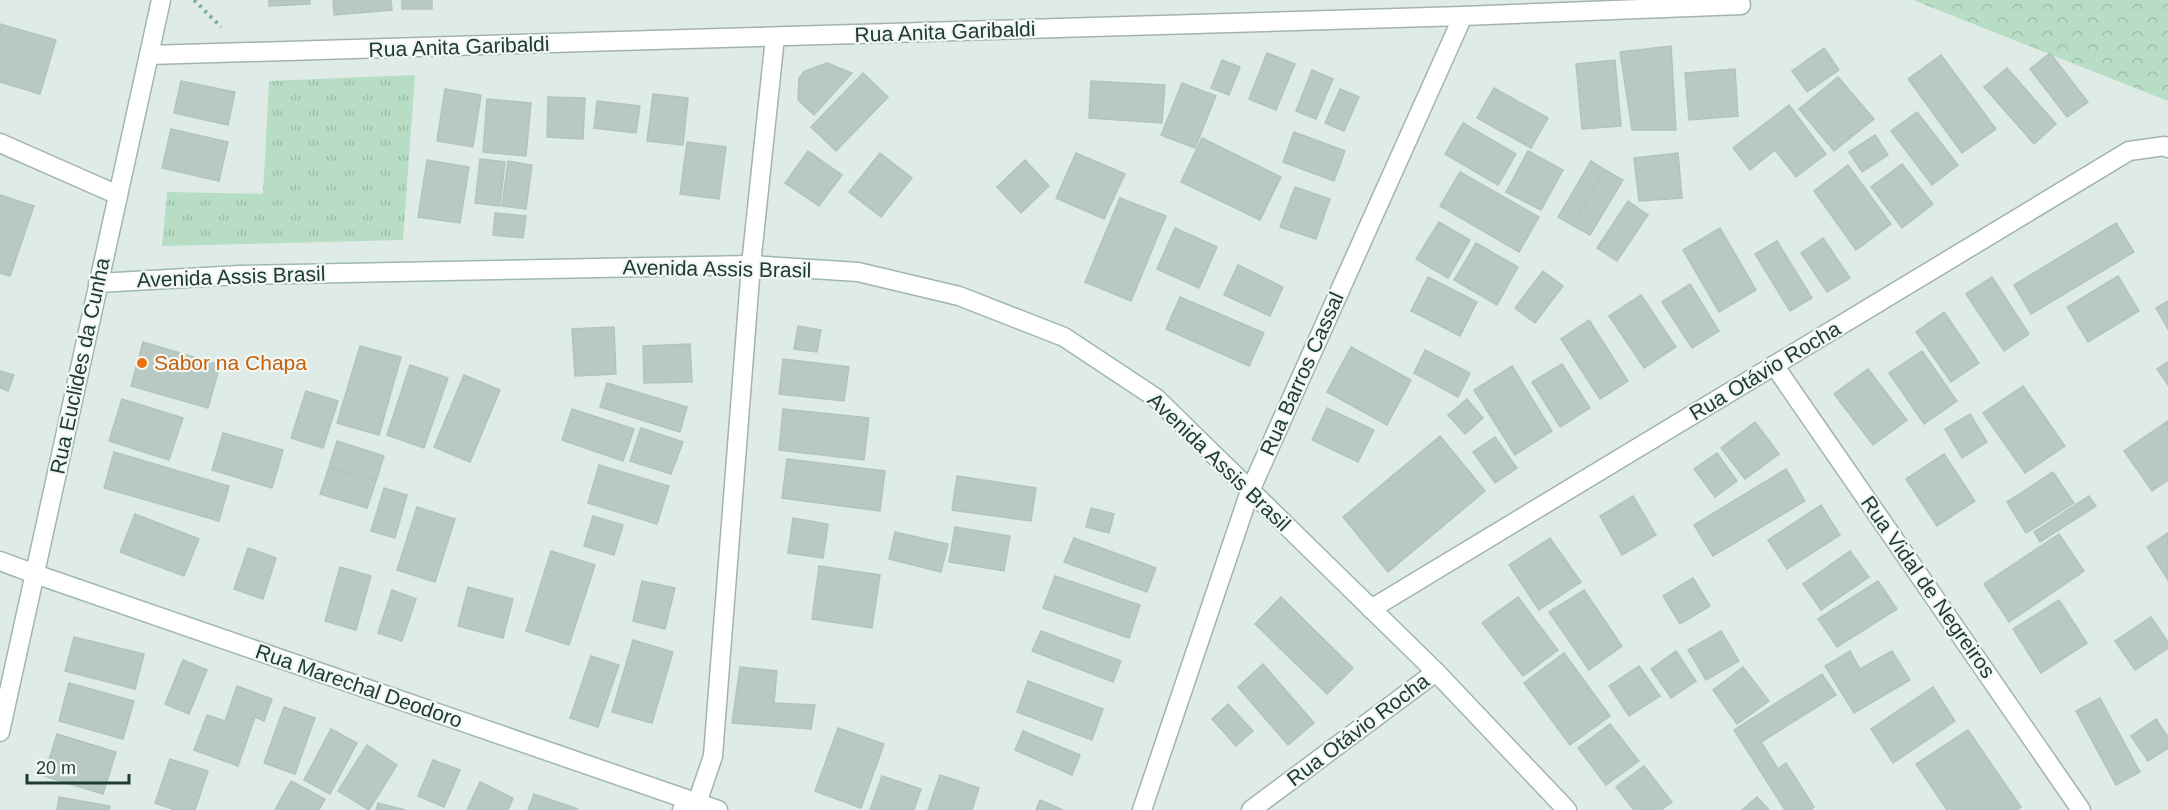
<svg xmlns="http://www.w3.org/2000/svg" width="2168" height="810" font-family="Arial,sans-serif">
<defs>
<pattern id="grass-tufts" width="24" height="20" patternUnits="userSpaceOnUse" patternTransform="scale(1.5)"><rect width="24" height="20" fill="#b7ddc5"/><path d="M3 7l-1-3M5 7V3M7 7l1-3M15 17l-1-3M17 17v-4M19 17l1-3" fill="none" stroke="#9dbfaa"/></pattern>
<pattern id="forest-crowns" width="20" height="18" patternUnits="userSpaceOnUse" patternTransform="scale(1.5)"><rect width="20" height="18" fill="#b7ddc5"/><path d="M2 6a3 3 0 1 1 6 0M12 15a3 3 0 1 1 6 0" fill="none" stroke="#9dbfaa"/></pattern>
</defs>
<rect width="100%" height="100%" fill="#dfebe7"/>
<path fill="url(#grass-tufts)" d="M415 75 403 240 162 246 167 192 263 194 269 81Z"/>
<path fill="url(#forest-crowns)" d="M1913 0H2168V101L1928 6Z"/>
<path fill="#b8c8c3" stroke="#b2c4be" stroke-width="1.5" d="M269 0H310V4L269 6Z
M333 0H391L392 10 334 15Z
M402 0H432V9H402Z
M0 24 56 40 40 94 0 82Z
M1671 46 1676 130H1632L1620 52Z
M1824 48 1839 70 1807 92 1792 71Z
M1267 53 1295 64 1276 110 1249 99Z
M2050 53 2088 102 2067 117 2030 69Z
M1941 55 1996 129 1962 153 1908 79Z
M1222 60 1240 67 1229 95 1211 88Z
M1615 60 1621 126 1582 129 1576 64Z
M827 63 852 73 814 115 798 100 799 78 805 71Z
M2007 68 2056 124 2034 144 1984 87Z
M1735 69 1738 116 1689 120 1685 73Z
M1312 70 1333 79 1316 119 1296 111Z
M863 73 888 97 836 151 811 127Z
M1838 77 1874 119 1834 151 1799 109Z
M181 81 235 92 228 125 174 113Z
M1091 81 1165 85 1162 123 1089 118Z
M1182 83 1216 96 1195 148 1161 135Z
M1494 88 1548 118 1531 148 1477 118Z
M445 89 481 95 473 147 437 141Z
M1340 89 1359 97 1344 131 1325 123Z
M653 94 688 98 683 145 647 141Z
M548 97 585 98 583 139 547 137Z
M487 99 531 103 526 156 483 152Z
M597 101 640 106 636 133 594 128Z
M1789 105 1826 154 1796 177 1775 150 1750 170 1733 148Z
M1917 112 1958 165 1932 185 1891 131Z
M1463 123 1516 154 1498 185 1445 154Z
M171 129 228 142 219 181 162 168Z
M1294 132 1345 151 1334 181 1283 162Z
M1875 135 1888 155 1862 172 1849 152Z
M1202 138 1281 177 1260 220 1181 182Z
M687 142 726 147 719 199 680 194Z
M808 151 842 175 819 206 785 183Z
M1528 151 1563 170 1541 210 1506 192Z
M880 153 912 178 881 217 849 192Z
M1076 153 1125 174 1104 219 1056 198Z
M1678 153 1682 198 1639 201 1634 158Z
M480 159 505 162 500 206 475 203Z
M427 160 469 167 460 223 418 217Z
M1025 160 1049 186 1021 213 997 187Z
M508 161 532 165 526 209 502 206Z
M1591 161 1605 170 1572 225 1558 217Z
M1902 164 1933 204 1902 228 1871 187Z
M1848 165 1891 224 1856 250 1814 191Z
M1605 170 1623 180 1590 235 1572 225Z
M1460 172 1539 217 1519 252 1440 206Z
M1295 187 1330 199 1316 239 1280 227Z
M0 195 34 206 10 276 0 273Z
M1120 198 1166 216 1131 301 1085 282Z
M1628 201 1648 215 1617 261 1597 248Z
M495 213 526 216 523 238 493 235Z
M1439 222 1470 240 1448 278 1416 259Z
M2116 223 2134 252 2031 314 2014 285Z
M1175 228 1217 247 1199 288 1157 269Z
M1720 228 1756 290 1719 312 1683 250Z
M1823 238 1850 278 1827 292 1801 253Z
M1777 241 1812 298 1790 311 1755 254Z
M1476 243 1518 267 1497 305 1454 280Z
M1238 265 1283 287 1270 316 1224 295Z
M1543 271 1563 286 1535 323 1515 308Z
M2118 276 2139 311 2088 342 2067 307Z
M1428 277 1477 302 1460 336 1411 311Z
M1992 277 2029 334 2004 351 1966 294Z
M1690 284 1719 331 1692 348 1662 302Z
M1641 295 1676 347 1644 368 1609 316Z
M1180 297 1264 333 1249 366 1166 329Z
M2168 301V329L2156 308Z
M1944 312 1979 363 1951 382 1916 332Z
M1589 320 1628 381 1600 399 1561 339Z
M798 326 821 330 817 352 794 349Z
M614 327 616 374 575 376 572 329Z
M143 342 220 365 208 408 131 386Z
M690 344 692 382 644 383 643 346Z
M360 346 401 357 379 435 337 423Z
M1351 347 1411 380 1387 425 1327 392Z
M1425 350 1470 373 1458 397 1414 373Z
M1922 351 1957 401 1924 424 1889 373Z
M783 359 849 367 844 401 779 394Z
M2168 362V385L2157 369Z
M1562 364 1590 408 1560 427 1532 382Z
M410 365 448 378 424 448 387 435Z
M1512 366 1552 431 1515 455 1474 390Z
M1868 369 1907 420 1873 445 1834 394Z
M0 371 14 375 8 391 0 388Z
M464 375 500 390 470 462 434 447Z
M607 383 687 407 680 432 600 407Z
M2023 386 2065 446 2025 473 1983 413Z
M306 391 338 401 323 448 291 438Z
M122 399 183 418 169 460 109 441Z
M1467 399 1483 418 1465 434 1448 415Z
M1327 408 1374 430 1358 462 1312 440Z
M572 409 634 429 623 461 562 440Z
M783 409 869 418 864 460 779 450Z
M1970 414 1987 442 1962 458 1945 429Z
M2168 421V480L2152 491 2124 451Z
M1755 422 1779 454 1745 479 1721 448Z
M641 428 683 442 671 474 630 461Z
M223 433 283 450 272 488 212 470Z
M1440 436 1485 491 1388 572 1343 517Z
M1495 437 1517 468 1495 483 1473 452Z
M337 441 384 456 376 481 329 467Z
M114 452 229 486 219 521 104 488Z
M1717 453 1737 481 1715 497 1694 469Z
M1944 454 1975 501 1937 526 1906 479Z
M787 459 885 471 880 511 782 498Z
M599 465 669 486 657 524 588 503Z
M329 467 376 481 367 508 320 494Z
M1786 469 1805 501 1713 556 1694 525Z
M2053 472 2074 503 2026 533 2007 502Z
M957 476 1036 488 1031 521 952 510Z
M384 488 407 495 395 538 371 531Z
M1633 496 1656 535 1622 555 1600 516Z
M2089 496 2096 506 2040 542 2034 532Z
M1821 505 1840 535 1787 569 1768 540Z
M417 507 455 519 435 582 397 570Z
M1091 508 1114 514 1109 533 1086 527Z
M135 514 199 539 184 576 120 552Z
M593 516 623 525 614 555 584 546Z
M793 518 828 524 823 558 788 553Z
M955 527 1010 536 1004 571 949 562Z
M895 532 948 544 941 572 889 559Z
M2168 533V580L2147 547Z
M2059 534 2084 571 2009 622 1984 584Z
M1074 538 1156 568 1147 592 1064 562Z
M1550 538 1581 582 1539 610 1509 565Z
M248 548 276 558 263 599 234 589Z
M551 551 595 565 569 645 526 631Z
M1850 551 1869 577 1821 610 1803 584Z
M819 566 880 575 872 628 812 619Z
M340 567 371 576 356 630 325 621Z
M1055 576 1140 605 1129 638 1043 608Z
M1693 578 1710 606 1680 624 1663 596Z
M642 581 675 588 665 629 633 621Z
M1878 581 1897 609 1837 647 1818 619Z
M468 587 513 599 503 638 458 626Z
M392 590 416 599 402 641 378 633Z
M1584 590 1622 646 1589 670 1549 612Z
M1281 597 1353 668 1327 694 1255 624Z
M1518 597 1558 650 1523 676 1482 623Z
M2059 600 2087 643 2041 673 2013 629Z
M2151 617 2168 642V648L2135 670 2115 641Z
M1041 631 1121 661 1113 682 1032 651Z
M1721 631 1739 661 1706 680 1688 650Z
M74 637 144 654 135 689 65 671Z
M633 640 673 652 652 723 612 712Z
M1676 651 1696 681 1671 698 1651 669Z
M1850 651 1860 669 1892 651 1910 680 1854 713 1825 666Z
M1564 653 1610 716 1570 745 1524 683Z
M591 656 619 665 598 727 570 718Z
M183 660 207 670 189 714 165 704Z
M1263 664 1314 723 1288 745 1238 687Z
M1639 666 1660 696 1629 716 1609 686Z
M740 667 777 671 774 703 815 705 811 729 732 723Z
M1743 667 1769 701 1737 724 1713 690Z
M1822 674 1836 695 1761 742 1778 769 1786 763 1814 807 1810 810H1785L1734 730Z
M1028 681 1103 709 1092 740 1017 712Z
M69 683 134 701 123 739 59 721Z
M237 686 272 699 264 721 255 717 238 766 194 750 207 715 225 721Z
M1933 687 1955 721 1893 763 1871 729Z
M2100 698 2140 772 2116 785 2076 711Z
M1228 704 1253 731 1236 746 1212 719Z
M284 707 315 718 295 774 264 763Z
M2156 719 2168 737V748L2148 761 2131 736Z
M1610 724 1639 761 1606 785 1578 748Z
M838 728 884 744 861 808 815 791Z
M331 729 357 743 330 794 304 780Z
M1968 730 2021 807 2017 810H1947L1916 764Z
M1023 731 1080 755 1072 775 1015 750Z
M57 734 116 752 103 794 44 776Z
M367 745 397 765 369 810 338 791Z
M170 759 208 771 195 810H175L155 803Z
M433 760 460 770 444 807 418 796Z
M1644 766 1672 802 1661 810H1634L1616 787Z
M940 775 979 788 972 810H928Z
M882 776 921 789 914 810H870Z
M291 781 325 799 319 810H275Z
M480 782 513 798 508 810H467Z
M534 794 578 809 528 810Z
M59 797 110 806 109 810H57Z
M1757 797 1769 810H1742Z
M1040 800 1063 810H1036Z
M378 803 405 810H376Z"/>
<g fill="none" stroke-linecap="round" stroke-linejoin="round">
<g stroke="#a2b3ae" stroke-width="21">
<path id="street" d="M149 55 1463 16 1741 5
M0 143 118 195
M1774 365 2081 810
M0 561 35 574
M1371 609 2129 151 2165 146 2168 148
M682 810 697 803 713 756 751 265 775 37
M1142 810 1250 491 1463 16
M1251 810 1436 672"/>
</g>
<g stroke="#9eb7b0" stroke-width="21">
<path id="secondary" d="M98 283 239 275 751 265 858 272 959 296 1064 337 1156 398 1436 672 1567 810
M35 574 718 810
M0 732 161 0"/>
</g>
<path stroke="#7fafa4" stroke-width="4" stroke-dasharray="3 4.5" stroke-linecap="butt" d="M194 0 221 27"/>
<use href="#street" stroke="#fff" stroke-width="18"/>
<use href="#secondary" stroke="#fff" stroke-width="18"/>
</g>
<circle fill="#e8710a" stroke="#f0f7f4" stroke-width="2" cx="142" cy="363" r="6"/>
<g text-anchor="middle" stroke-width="4.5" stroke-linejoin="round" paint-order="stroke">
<g font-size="21" fill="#203b36" stroke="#f0f7f4">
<text transform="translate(945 32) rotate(-2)" y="7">Rua Anita Garibaldi</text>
<text transform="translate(459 47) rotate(-2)" y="7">Rua Anita Garibaldi</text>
<text transform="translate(717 269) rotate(1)" y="7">Avenida Assis Brasil</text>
<text transform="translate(231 277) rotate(-2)" y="7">Avenida Assis Brasil</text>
<text transform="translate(80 366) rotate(-78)" y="7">Rua Euclides da Cunha</text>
<text transform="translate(1765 371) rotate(-31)" y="7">Rua Otávio Rocha</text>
<text transform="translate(1302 374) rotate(-66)" y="7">Rua Barros Cassal</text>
<text transform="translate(1219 462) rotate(44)" y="7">Avenida Assis Brasil</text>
<text transform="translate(1928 587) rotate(55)" y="7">Rua Vidal de Negreiros</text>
<text transform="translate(359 686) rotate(19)" y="7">Rua Marechal Deodoro</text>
<text transform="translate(1358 730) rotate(-37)" y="7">Rua Otávio Rocha</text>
</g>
<g font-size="21" fill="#c56008" stroke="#f0f7f4" text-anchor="start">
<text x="154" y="370">Sabor na Chapa</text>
</g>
</g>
<path d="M27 774v9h102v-9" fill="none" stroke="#203b36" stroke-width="3"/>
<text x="36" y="774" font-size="18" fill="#203b36" stroke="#f0f7f4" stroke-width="4.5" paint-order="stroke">20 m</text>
</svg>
